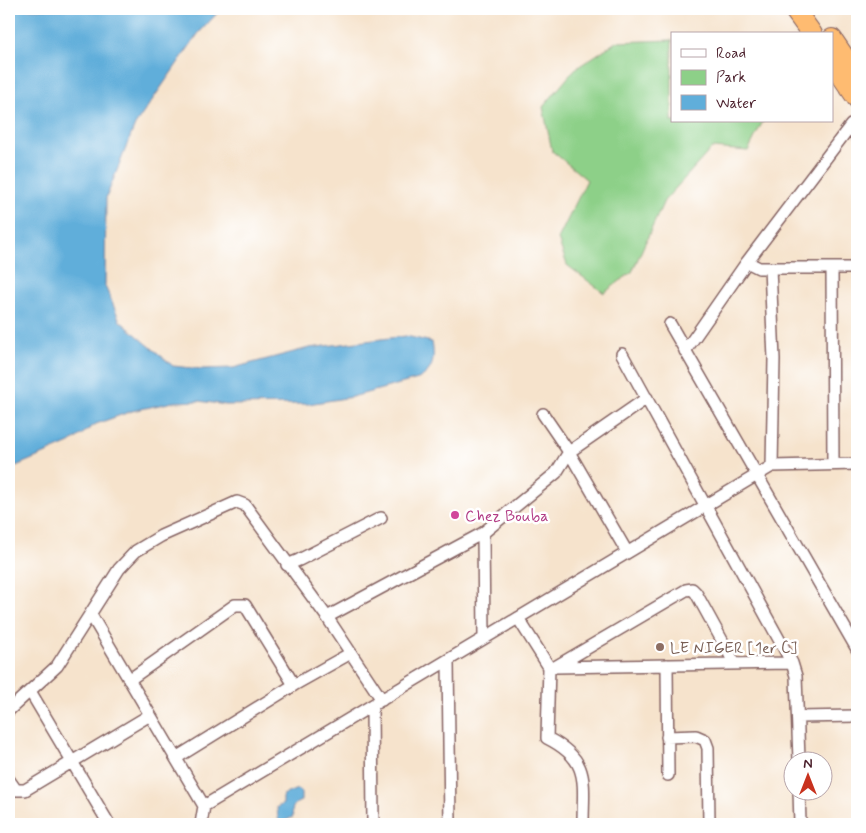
<svg xmlns="http://www.w3.org/2000/svg" width="866" height="833" font-family="Mynerve,sans-serif">
<rect width="100%" height="100%" fill="#fff"/>
<filter id="ink" filterUnits="userSpaceOnUse"><feTurbulence type="fractalNoise" baseFrequency=".02" numOctaves="2"/><feDisplacementMap in="SourceGraphic" scale="10" xChannelSelector="R" yChannelSelector="G"/><feConvolveMatrix kernelMatrix="1 2 1 2 8 2 1 2 1" color-interpolation-filters="sRGB"/></filter>
<filter id="wash" filterUnits="userSpaceOnUse"><feTurbulence type="fractalNoise" baseFrequency=".0096" numOctaves="4" result="noise"/><feDisplacementMap in="SourceGraphic" scale="20" xChannelSelector="R" yChannelSelector="G"/><feGaussianBlur stdDeviation="1.12" result="paint"/><feColorMatrix in="noise" values="0 0 0 0 0 0 0 0 0 0 0 0 0 0 0 0 0 1.4 0 .05"/><feComposite in="paint" operator="in"/></filter>
<g filter="url(#wash)">
<rect width="100%" height="100%" fill="#f6e3cc"/>
<path fill="#8dd088" stroke="#6c785a" d="M672 40V121H763L748 151 712 148 664 201 632 272 604 293 567 265 558 239 587 180 552 151 543 107 575 69 616 42Z"/>
<path fill="#60aeda" stroke="#556682" d="M9 9H221L198 34 135 125 106 198 105 286 120 321 173 366 202 369 233 368 309 348 406 336 432 342C435 358 434 371 418 379L352 397 308 404 226 405 199 401 173 402 132 411 96 424 70 443 9 469Z
M297 789 301 791V801C293 804 291 808 293 817L282 822 278 819 277 807 283 804V795Z"/>
</g>
<g filter="url(#ink)">
<g fill="none" stroke-linecap="round" stroke-linejoin="round">
<g stroke="#866463" stroke-width="14">
<path id="street" d="M747 262 759 268H857
M770 268 774 359 772 466
M832 268 833 464
M670 324 857 649
M685 351 747 262 851 125 857 137
M622 354 792 663 796 676 799 760
M543 414 569 452 627 552
M483 533 484 638
M287 565 299 560 381 518
M91 615 204 806 201 824
M327 617 483 533 556 473 569 452 647 398
M518 618 549 667 547 738C591 760 583 782 583 824
M448 660 450 824
M667 665 668 775
M555 667 686 590 692 589 696 593 735 664
M556 667 792 663
M129 680 235 605H245L294 685
M30 691 109 824
M372 706 373 824
M9 710 57 666 119 569 136 551 161 536 237 502 245 505 327 617 382 700
M798 717 857 716
M667 737 696 736 705 740 708 748 709 824
M176 758 294 685 351 653
M9 780 16 790H25L150 715
M799 790 800 824
M204 806 772 466 857 464"/>
</g>
<g stroke="#866463" stroke-width="22">
<path id="highway" d="M794 9 812 34
M832 39 857 76
M835 66 857 98"/>
</g>
<use href="#street" stroke="#fff" stroke-width="11"/>
<use href="#highway" stroke="#febb71" stroke-width="20"/>
</g>
</g>
<circle fill="#d1479c" stroke="#fff" stroke-width="2" cx="455" cy="515" r="5"/>
<circle fill="#8d6e63" stroke="#fff" stroke-width="2" cx="660" cy="647" r="5"/>
<g text-anchor="middle" stroke-width="5" stroke-linejoin="round" paint-order="stroke">
<g font-size="16" fill="#b23c85" stroke="#fff" text-anchor="start">
<text x="465" y="521">Chez Bouba</text>
</g>
<g font-size="16" fill="#785e54" stroke="#fff" text-anchor="start">
<text x="670" y="653">LE NIGER [1er C]</text>
</g>
</g>
<rect width="866" height="833" fill="none" stroke="#fff" stroke-width="30"/>
<rect x="671" y="32" width="162" height="90" fill="#ffffff" stroke="#b7a5aa"/>
<rect x="681" y="49" width="25" height="8" fill="#ffffff" stroke="#b7a5aa"/>
<text x="716" y="58" font-size="15" fill="#4a1f2b">Road</text>
<rect x="681" y="70" width="25" height="15" fill="#8dd088" stroke="#b7a5aa"/>
<text x="716" y="82" font-size="15" fill="#4a1f2b">Park</text>
<rect x="681" y="95" width="25" height="15" fill="#60aeda" stroke="#b7a5aa"/>
<text x="716" y="108" font-size="15" fill="#4a1f2b">Water</text>
<g transform="translate(808 776)"><circle r="24" fill="#ffffff" stroke="#b7a5aa"/>
<path d="M0-4L9 19L0 12L-9 19Z" fill="#c8321e"/>
<text y="-8" font-size="14" font-weight="bold" text-anchor="middle" fill="#4a1f2b">N</text>
</g>
</svg>
